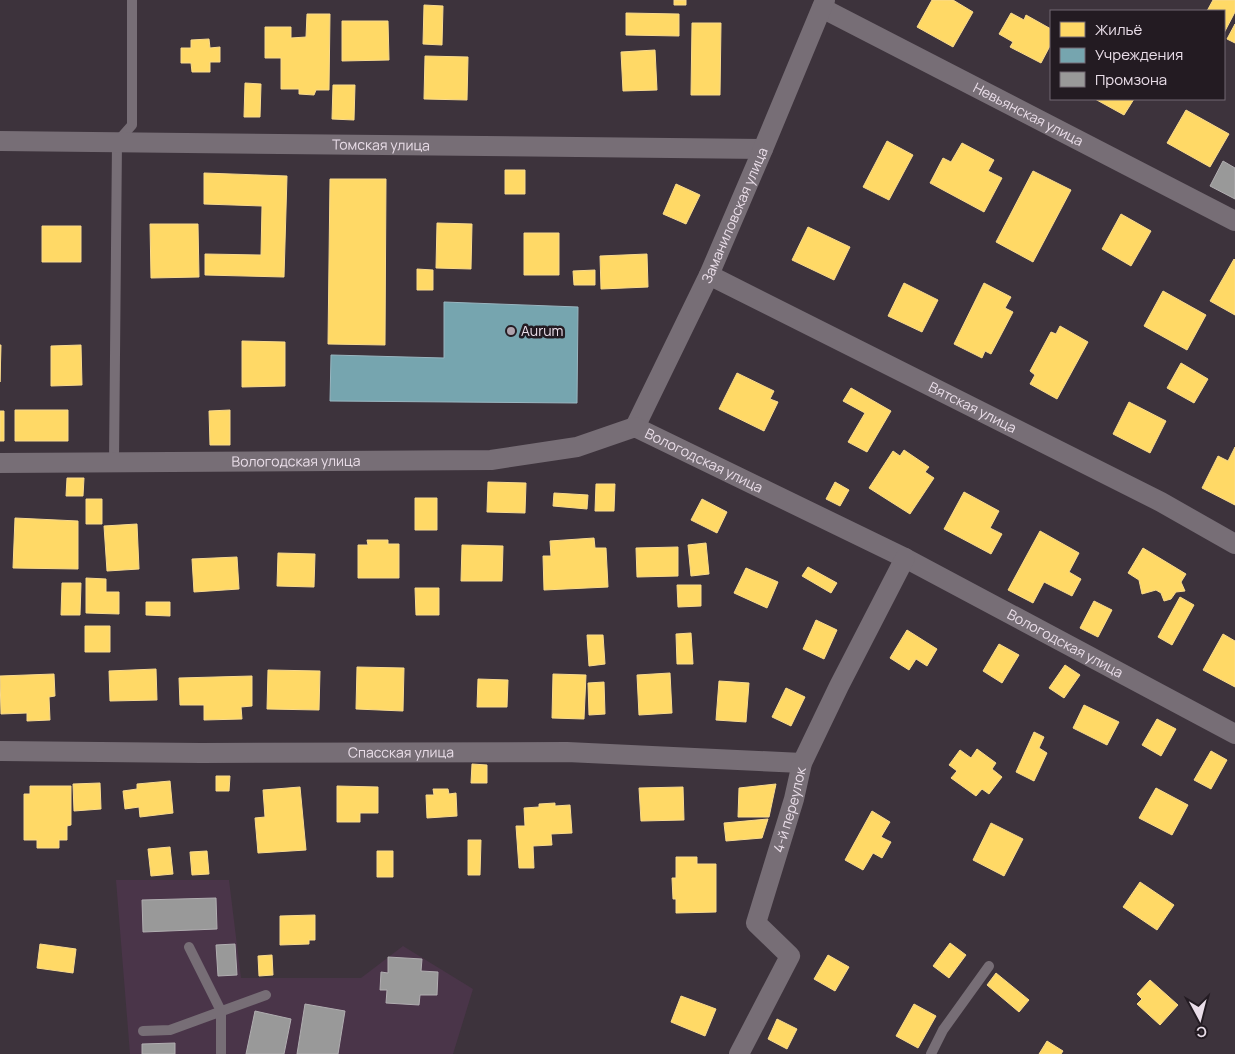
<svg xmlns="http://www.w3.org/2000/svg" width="1235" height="1054" font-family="Manrope,sans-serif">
<rect width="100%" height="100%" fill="#3d333c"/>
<path fill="#4a3549" d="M116 880H229L241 978H361L403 946 473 989 453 1054H130Z"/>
<path fill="#ffd966" stroke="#f9da8d" d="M674 0H686V5H674Z
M932 0H953L973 12 953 47 917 27Z
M1213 0H1235V12L1224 33V11H1207Z
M424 5 443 6 442 45 423 44Z
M626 13 679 14V36L626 35Z
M1011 13 1024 20 1026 15 1051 29V44L1041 63 1010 47 1013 42 999 34Z
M307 14H330L329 90H316L314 95 299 94V89H281V58H265V27H291V38L306 37Z
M342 21H388L389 60 342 61Z
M692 23H721L720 95H691Z
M1235 24V43L1227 39Z
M209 39 210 48 220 47V62H210V72H192L191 63H181V48H191V40Z
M655 50 657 90 623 91 621 52Z
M425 56 468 57 467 100 424 99Z
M245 83 261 84 260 117H244Z
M333 85H355L354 120 332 119Z
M1095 99H1134L1124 115Z
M1186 110 1229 134 1210 167 1167 143Z
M887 141 913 155 889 200 863 187Z
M962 143 994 160 988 171 1002 178 984 212 930 183 943 158 951 162Z
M505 170H525V194H505Z
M1033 171 1071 190 1033 262 996 242Z
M204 173 287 176 284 277 205 275V254L261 255 262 206 204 204Z
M330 179H386L385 345 328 344Z
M676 184 700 195 686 224 663 214Z
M1121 214 1151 231 1131 266 1102 249Z
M437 223 472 224 471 269 436 268Z
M150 224H198L199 277 151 278Z
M42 226H81V262H42Z
M808 227 850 247 834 280 792 260Z
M524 233H559V275H524Z
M647 254 648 287 601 289 600 256Z
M1234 259 1235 260V315L1210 301Z
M417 269 433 270V290H417Z
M595 270V285H574L573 271Z
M904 283 938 300 922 332 888 316Z
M984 283 1011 297 1005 308 1013 312 991 354 985 351 982 358 954 344Z
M1163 291 1206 315 1187 350 1144 326Z
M1060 326 1088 342 1057 399 1030 384 1035 375 1030 371 1051 332 1056 334Z
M242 341 285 342V386L242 387Z
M0 345H1L0 382Z
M81 345 82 385 51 386V346Z
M1181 363 1208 379 1194 403 1167 388Z
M737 373 774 391 770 399 778 402 764 431 719 409Z
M851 388 891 411 867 452 848 442 865 413 843 401Z
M1129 402 1166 421 1150 453 1113 434Z
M15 410H68V441H15Z
M230 410V445H210L209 411Z
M0 411H4V441H0Z
M1235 447V505L1202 488 1218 456 1228 461Z
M904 450 929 467 925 472 934 478 910 514 869 488 893 451 900 456Z
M67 478H84L83 496H66Z
M488 482 526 483 525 513 487 512Z
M835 482 849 490 840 506 826 499Z
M596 484H615L614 511H595Z
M964 492 999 511 990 528 1002 534 991 554 944 529Z
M554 493 588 495 587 509 553 506Z
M415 498H437V530H415Z
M86 499H102V524H86Z
M702 499 727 512 717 533 691 520Z
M15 518 78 521V569L13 568Z
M137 524 139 569 107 571 104 526Z
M1040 531 1079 553 1069 572 1081 579 1072 596 1044 582 1033 603 1008 590Z
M594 538 595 548H606L608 587 544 590 543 556H551L550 541Z
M367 540H388V544H399V578H358V545H368Z
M706 543 709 574 691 576 688 545Z
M462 545 503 546 502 581H461Z
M678 547V576L637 577 636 548Z
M1143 548 1186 574 1181 582 1185 591 1176 592 1171 599 1164 601 1161 593 1156 590 1142 594 1139 580 1128 573Z
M278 553 315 554 314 587 277 586Z
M237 557 239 589 194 592 192 559Z
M808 567 837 583 831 593 802 576Z
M746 568 778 582 767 608 734 593Z
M86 578 106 579V592H119V614L86 613Z
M62 583H81L80 615H61Z
M677 585H701V606L678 607Z
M415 588H439V615H416Z
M1180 597 1194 605 1172 645 1158 637Z
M1094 601 1112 610 1098 637 1080 628Z
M146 602H170V616L146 615Z
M816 620 837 630 824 659 803 649Z
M85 626H110V652H85Z
M907 630 937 649 927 666 916 659 909 670 890 658Z
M691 633 693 664H677L676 634Z
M1223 634 1235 641V687L1203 670Z
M587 635H603L605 664 589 666Z
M999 644 1019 655 1002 683 983 671Z
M1065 665 1080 675 1064 698 1049 688Z
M357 667 404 668 403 711 356 709Z
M156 669 157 700 110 701 109 671Z
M268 670 320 671 319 710 267 709Z
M670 673 672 713 639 715 637 675Z
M54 674 55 696 49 697 50 720 27 721V713L1 714 0 676Z
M553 674 586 675 584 719 552 718Z
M252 676V706L241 707 242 719 204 720V705H180L179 678Z
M478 679 508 680 507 707H477Z
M719 681 749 683 746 722 716 720Z
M604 682 605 714 589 715 588 683Z
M786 688 805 697 791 726 772 717Z
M1084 705 1119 722 1107 745 1073 728Z
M1157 719 1176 729 1161 756 1142 745Z
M1034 732 1044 737 1039 748 1047 753 1034 781 1016 772Z
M977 749 996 763 992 769 1002 777 989 794 982 789 976 796 951 778 957 771 949 765 960 750 971 758Z
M1211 751 1227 760 1211 789 1194 780Z
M472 764 487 765V783H471Z
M216 776H230L229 791H216Z
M170 781 173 813 140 817 139 807 125 809 123 791 137 789V784Z
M100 783 101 809 74 811 73 784Z
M776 784 769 817H738L739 788Z
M30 786H71V825L67 826V840H59V848H37V840H24V794H30Z
M337 786 378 787V813H360V822H337Z
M300 787 306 850 258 853 255 818 265 817 263 790Z
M683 787 684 820 641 821 639 788Z
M1156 788 1188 805 1172 835 1139 818Z
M433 789H448L449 794 456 793 457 816 427 818 426 795H434Z
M555 803V806L570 805 572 833 551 834 552 845 533 846 534 868H519L516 826H525L524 808 539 807V804Z
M872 811 890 822 881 837 891 842 882 858 873 853 863 870 845 860Z
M768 819 762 838 726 841 724 823Z
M991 823 1023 839 1004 876 973 860Z
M468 840H481L480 875H468Z
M170 847 173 874 151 876 148 849Z
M207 851 209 874 192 875 190 852Z
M377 851H393V877H377Z
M676 857H697V864H716V912L676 913V899H673L672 878H676Z
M1140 882 1174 905 1157 930 1123 907Z
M315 915V940H309V944L280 945V916Z
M950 943 966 955 949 978 933 966Z
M40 944 76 949 73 973 37 968Z
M272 955 273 975 259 976 258 956Z
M828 955 849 967 835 991 814 979Z
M996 973 1029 1000 1019 1012 987 985Z
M1150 980 1178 1005 1160 1025 1137 1004 1142 999 1137 994Z
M681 996 716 1009 705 1036 671 1022Z
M914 1004 936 1016 918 1048 896 1036Z
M777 1019 797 1029 787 1049 768 1039Z
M1047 1041 1063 1051 1061 1054H1039Z"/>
<path fill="#76a5af" stroke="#99b6c0" d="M444 302 578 307 577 403 330 401 331 355 444 358Z"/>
<path fill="#999" stroke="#b1aeb1" d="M1223 161 1235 168V199L1210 186Z
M216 898 217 929 143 932 142 900Z
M235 944 237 975 218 976 216 945Z
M388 957 422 959 421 971 438 972 437 995H420L419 1005 386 1003 387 990H380L381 972 388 973Z
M305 1004 345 1011 338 1054H297Z
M255 1011 291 1019 284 1054H246Z
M175 1043V1054H142V1044Z"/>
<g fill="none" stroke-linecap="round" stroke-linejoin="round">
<path stroke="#776e76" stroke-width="10" d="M114 462 117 142 132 125V0
M189 947 221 1011V1054
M143 1031 170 1030 266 995
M931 1054 943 1030 989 966"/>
<g stroke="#776e76" stroke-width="20">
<path id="s1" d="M822 8 1235 221"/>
<path id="s2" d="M0 141 763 149"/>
<path id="s3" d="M709 275 1161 502 1235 544"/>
<path id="s4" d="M635 427 709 275 763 149 825 0"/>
<path id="s5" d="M0 463 491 460 577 447 635 427 905 558 1235 734"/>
<path id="s6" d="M0 751 201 753 567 752 802 763"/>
<path id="s7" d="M739 1054 790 956 756 923 794 799 802 763 839 686 905 558"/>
</g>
</g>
<circle fill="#ada2ac" stroke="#231b22" stroke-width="2" cx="511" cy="331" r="5"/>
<g text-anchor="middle" stroke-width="5" stroke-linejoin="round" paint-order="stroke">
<g font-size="14" fill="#eadee9" stroke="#231b22">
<text dy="5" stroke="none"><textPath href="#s1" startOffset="232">Невьянская улица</textPath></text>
<text dy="5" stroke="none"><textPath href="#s2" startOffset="381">Томская улица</textPath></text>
<text dy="5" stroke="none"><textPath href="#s4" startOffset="234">Заманиловская улица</textPath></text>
<text dy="5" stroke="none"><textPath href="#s3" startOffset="295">Вятская улица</textPath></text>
<text dy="5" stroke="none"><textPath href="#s5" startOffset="296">Вологодская улица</textPath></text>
<text dy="5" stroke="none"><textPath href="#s5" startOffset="716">Вологодская улица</textPath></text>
<text dy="5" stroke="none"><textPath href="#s5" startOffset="1121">Вологодская улица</textPath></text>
<text dy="5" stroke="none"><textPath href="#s6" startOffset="401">Спасская улица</textPath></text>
<text dy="5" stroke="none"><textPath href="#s7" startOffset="276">4-й переулок</textPath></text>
</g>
<g font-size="14" fill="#eadee9" stroke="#231b22" text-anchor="start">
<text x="521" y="336">Aurum</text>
</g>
</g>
<rect x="1050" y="10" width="175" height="90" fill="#231b22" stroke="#736972"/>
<rect x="1060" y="22" width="25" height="15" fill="#ffd966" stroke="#736972"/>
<text x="1095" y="35" font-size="15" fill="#eadee9">Жильё</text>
<rect x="1060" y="48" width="25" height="15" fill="#76a5af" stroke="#736972"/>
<text x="1095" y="60" font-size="15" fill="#eadee9">Учреждения</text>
<rect x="1060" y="72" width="25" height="15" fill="#999999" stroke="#736972"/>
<text x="1095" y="85" font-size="15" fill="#eadee9">Промзона</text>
<g transform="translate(1200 1019) rotate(173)" stroke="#231b22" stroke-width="4" paint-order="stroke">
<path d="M0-4L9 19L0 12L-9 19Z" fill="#eadee9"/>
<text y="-8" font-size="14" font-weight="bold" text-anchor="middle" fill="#eadee9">С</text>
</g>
</svg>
